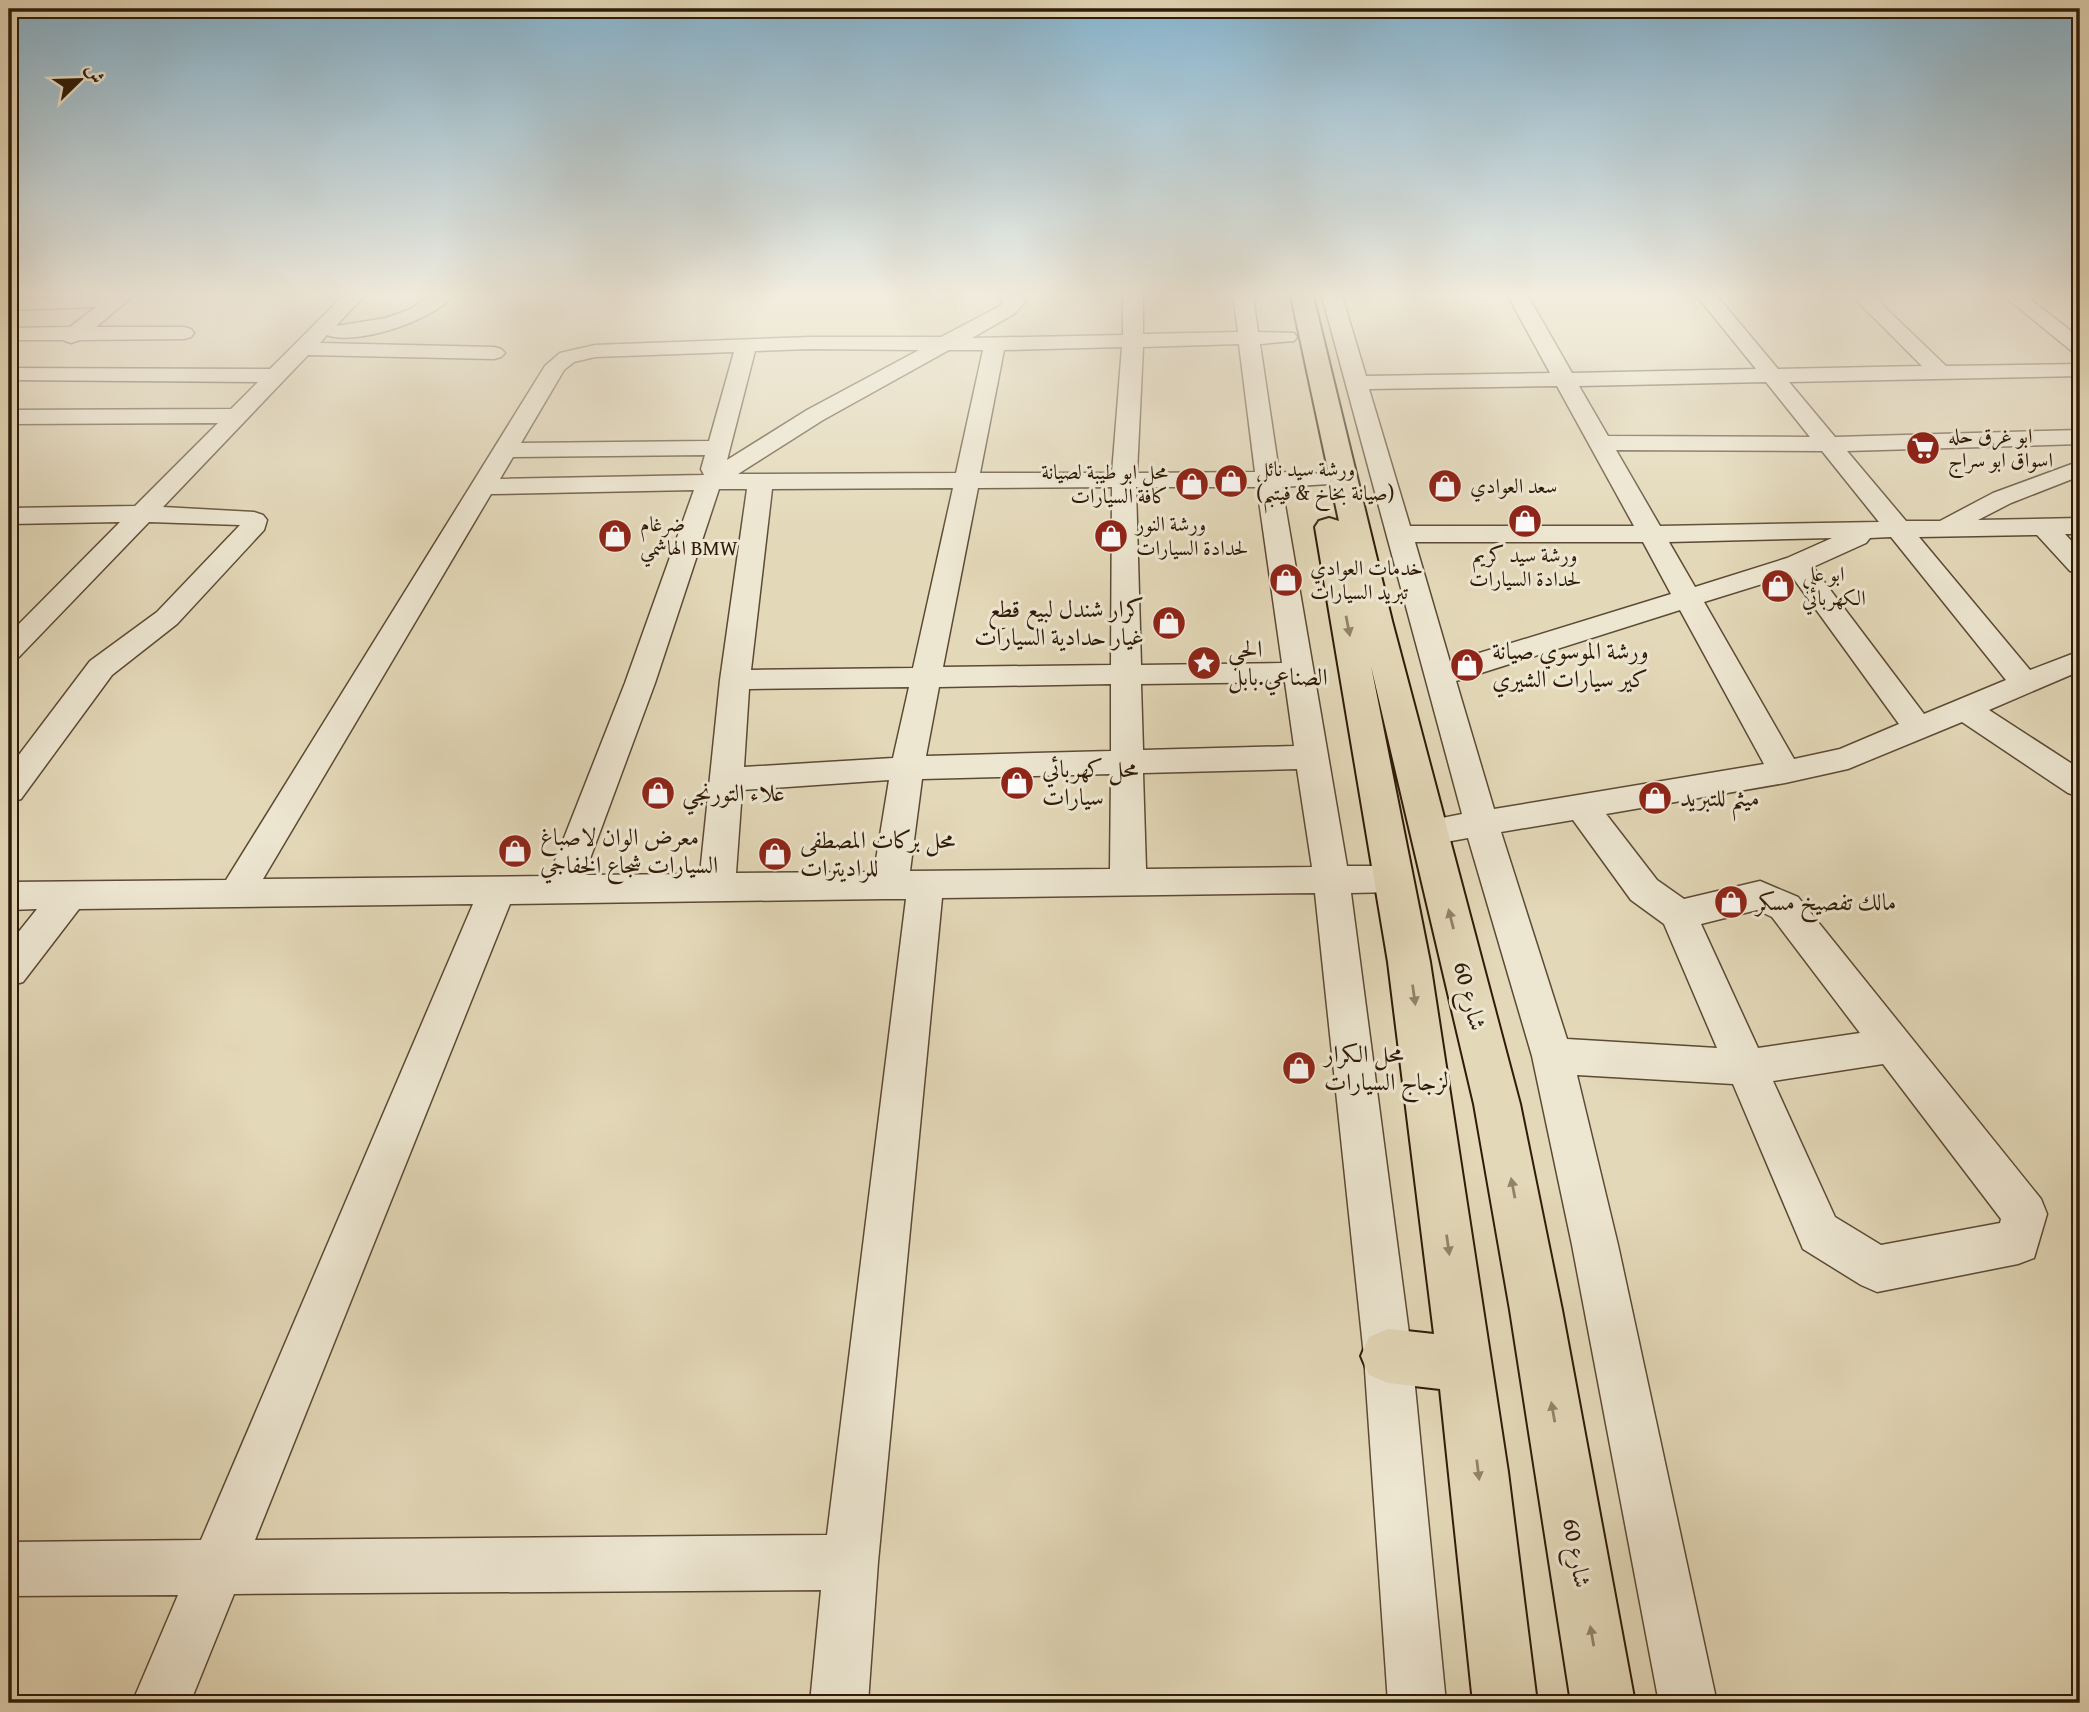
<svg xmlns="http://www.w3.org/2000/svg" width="2089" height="1712" font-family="'Gentium Book Plus',Amiri,serif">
<rect width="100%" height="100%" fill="#e3d8b8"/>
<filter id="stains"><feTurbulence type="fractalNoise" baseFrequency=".00286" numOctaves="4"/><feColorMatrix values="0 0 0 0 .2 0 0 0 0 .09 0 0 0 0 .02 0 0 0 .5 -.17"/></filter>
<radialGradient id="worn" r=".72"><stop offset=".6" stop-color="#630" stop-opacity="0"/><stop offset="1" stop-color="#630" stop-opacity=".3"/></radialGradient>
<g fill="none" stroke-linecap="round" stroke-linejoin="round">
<g stroke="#5c4a34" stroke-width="3">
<path id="minor" d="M133 296 96 327H184L191 329 194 333 191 337 184 339 80 340 71 343 63 340H9V328L70 327 96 307 9 310V298Z
M343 296H364L336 326 386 318 411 309 430 296H452C433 321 355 346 327 335L320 343 494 347 501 349 505 353 501 357 494 359 308 355 163 507 254 512 263 515 267 520 264 530 177 624 112 675 21 799 9 803V768L90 661 157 612 240 525 149 522 19 657 9 660V634L120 522 9 524V508L135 506 218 423 9 424V410L231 409 258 382 9 380V368L270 369Z
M998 296H1020L1025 302 1014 314 972 338 1123 335V296H1143V334L1238 332 1233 296H1253L1258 332 1294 333 1297 337 1294 341 1260 344 1279 472 1329 474 1332 479 1329 484 1282 487 1347 866H1395L1408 869 1413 879 1408 889 1395 892 1351 893 1412 1356 1446 1703H1388L1364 1356 1315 893 942 898 878 1562 868 1703H810L821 1590 234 1594 190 1703H132L178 1595 9 1596V1542L201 1540 473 904 79 909 23 982 9 986V944L37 909 9 910V882L226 880 545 366 560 353 595 345 810 337H941L1000 306 1004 302ZM1239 344 1255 472 1137 473 1143 347ZM1122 347 1112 473H980L1004 350ZM810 349 919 350 807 410 727 460 755 351ZM949 350H983L956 473 738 474 823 420ZM734 352 709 441 521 443 564 370 574 362 595 357ZM705 455 701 469 704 475 500 479 513 457ZM1112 487 1111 665 943 667 978 488ZM1136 487H1257L1282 663 1141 665ZM953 488 913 668 751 670 772 489ZM719 489H747L720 680 700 874 584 875 655 683ZM694 490 625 683 549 876 263 879 491 494ZM1285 682 1294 746 1143 750 1141 684ZM1111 684V751L926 756 939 687ZM909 687 893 758 744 767 749 689ZM1297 769 1312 867 1146 869 1143 773ZM1111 774 1110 869 910 871 922 779ZM889 780 874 872 736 873 742 790ZM884 899H906L827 1535 255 1540 510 904Z
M1322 296H1342L1366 376 1550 373 1508 296H1528L1572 373 1756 369 1697 296H1717L1778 369 1922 366 1852 296H1873L1946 366 2080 364V376L1789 382 1835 437 2080 430V444L1847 451 1906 521H1940L1993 493 2080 461V476L2011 503 1978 520 2080 518V534H2065L2080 550V573L2070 571 2037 535 1919 537 2030 670 2080 651V671L1989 710 2080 769V797L2068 793 1962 722 1848 769 1785 783 1606 814 1657 880 1684 899 1760 881 1798 897 2041 1199 2047 1214 2034 1258 2018 1264 1877 1292 1861 1285 1803 1249 1733 1084 1577 1075 1618 1245 1717 1703H1659L1572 1245 1532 1056 1468 838 1429 845 1417 841 1412 832 1417 823 1462 814ZM1766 382 1810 437 1608 436 1579 386ZM1557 386 1634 526H1410L1369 389ZM1616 450 1822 451 1879 522 1660 526ZM1891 537 2006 680 1924 714 1813 567 1866 543 1870 538ZM1832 538 1787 558 1695 587 1669 542ZM1415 542H1643L1671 594 1450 662ZM1791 575 1899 724 1840 749 1794 759 1704 602ZM1680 610 1764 764 1494 809 1456 681ZM1573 820 1631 900 1664 924 1717 1048 1567 1039 1501 832ZM1757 910 1772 917 1860 1033 1758 1048 1701 924ZM1883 1064 2001 1219 2000 1223 1881 1245 1835 1217 1773 1081Z
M2004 296H2026L2080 338V354L2073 352Z"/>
</g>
<g stroke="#2f1b08" stroke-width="4">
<path id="highway" d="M1291 296H1313L1392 621 1520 1104 1562 1310 1635 1703H1571L1510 1310 1474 1104 1371 666 1430 962 1508 1472 1537 1703H1473L1440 1389 1388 1383 1369 1375 1361 1356 1369 1337 1388 1329 1434 1334 1388 962 1315 527 1319 521 1329 518 1339 521Z"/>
</g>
<use href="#minor" fill="#ede6d1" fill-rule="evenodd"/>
<use href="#highway" fill="#e3d8b8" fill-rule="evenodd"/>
</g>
<defs><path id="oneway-solid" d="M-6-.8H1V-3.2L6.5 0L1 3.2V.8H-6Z" transform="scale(1.75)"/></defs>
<g fill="#928369">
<use href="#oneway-solid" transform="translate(1348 626) rotate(79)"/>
<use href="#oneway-solid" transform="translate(1451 919) rotate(-104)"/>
<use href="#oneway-solid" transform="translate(1414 995) rotate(82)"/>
<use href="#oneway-solid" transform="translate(1513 1188) rotate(-101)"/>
<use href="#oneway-solid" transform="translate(1448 1245) rotate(82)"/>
<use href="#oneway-solid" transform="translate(1553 1412) rotate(-100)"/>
<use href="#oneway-solid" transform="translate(1478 1470) rotate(83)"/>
<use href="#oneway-solid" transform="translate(1592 1636) rotate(-100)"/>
</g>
<linearGradient id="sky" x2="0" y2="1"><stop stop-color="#87b6d2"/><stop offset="0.55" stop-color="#f2eddf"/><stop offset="1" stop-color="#f2eddf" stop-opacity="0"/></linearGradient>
<rect width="2089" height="536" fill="url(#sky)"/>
<defs>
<g id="supermarket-disc" transform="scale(1.75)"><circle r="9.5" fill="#8f2418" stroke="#ede6d1"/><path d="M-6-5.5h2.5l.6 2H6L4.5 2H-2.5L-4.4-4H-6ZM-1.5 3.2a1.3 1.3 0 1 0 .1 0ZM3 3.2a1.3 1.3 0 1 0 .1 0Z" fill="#fff"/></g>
<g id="shop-disc" transform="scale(1.75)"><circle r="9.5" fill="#8f2418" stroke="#ede6d1"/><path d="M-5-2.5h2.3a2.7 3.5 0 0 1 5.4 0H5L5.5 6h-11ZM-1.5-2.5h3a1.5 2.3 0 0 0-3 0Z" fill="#fff"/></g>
<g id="sight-disc" transform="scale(1.75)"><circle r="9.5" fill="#8f2418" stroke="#ede6d1"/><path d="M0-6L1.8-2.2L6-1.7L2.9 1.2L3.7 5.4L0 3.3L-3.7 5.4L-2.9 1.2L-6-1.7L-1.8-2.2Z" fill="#fff"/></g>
</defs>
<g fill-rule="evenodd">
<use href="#supermarket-disc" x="1923" y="448"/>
<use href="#shop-disc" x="1231" y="481"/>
<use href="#shop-disc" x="1192" y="484"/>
<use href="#shop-disc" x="1445" y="486"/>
<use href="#shop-disc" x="1525" y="521"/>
<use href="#shop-disc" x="615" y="536"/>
<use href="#shop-disc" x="1111" y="536"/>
<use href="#shop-disc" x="1286" y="580"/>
<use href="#shop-disc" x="1778" y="586"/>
<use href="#shop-disc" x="1169" y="623"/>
<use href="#sight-disc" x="1204" y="663"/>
<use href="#shop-disc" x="1467" y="665"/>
<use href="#shop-disc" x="1017" y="783"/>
<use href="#shop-disc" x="658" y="793"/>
<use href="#shop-disc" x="1655" y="798"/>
<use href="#shop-disc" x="515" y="851"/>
<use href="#shop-disc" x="775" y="854"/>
<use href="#shop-disc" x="1731" y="902"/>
<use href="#shop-disc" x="1299" y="1068"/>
</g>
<g text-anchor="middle" stroke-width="6" stroke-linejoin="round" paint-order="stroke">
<g font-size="21" fill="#2f1b08" stroke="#ede6d1" text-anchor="start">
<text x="1948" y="443">ابو غرق حله<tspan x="1948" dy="24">اسواق ابو سراج</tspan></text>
<text x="1256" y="476">ورشة سيد نائل<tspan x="1256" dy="24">(صيانة بخاخ &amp; فيتبم)</tspan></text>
<text x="1168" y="479" text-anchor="end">محل ابو طيبة لصيانة<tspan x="1168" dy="24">كافة السيارات</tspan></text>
<text x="1470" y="493">سعد العوادي</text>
<text x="640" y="531">ضرغام<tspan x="640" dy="24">الهاشمي BMW</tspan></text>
<text x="1136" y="531">ورشة النور<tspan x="1136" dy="24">لحدادة السيارات</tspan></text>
<text x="1525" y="562" text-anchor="middle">ورشة سيد كريم<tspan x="1525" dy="24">لحدادة السيارات</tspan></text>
<text x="1310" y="575">خدمات العوادي<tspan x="1310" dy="24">تبريد السيارات</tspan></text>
<text x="1802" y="581">ابو علي<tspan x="1802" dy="24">الكهربائي</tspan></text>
</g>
<g font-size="24" fill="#2f1b08" stroke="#ede6d1" text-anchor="start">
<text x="1144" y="617" text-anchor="end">كرار شندل لبيع قطع<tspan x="1144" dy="28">غيار حدادية السيارات</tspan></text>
<text x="1228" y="657">الحي<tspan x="1228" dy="28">الصناعي.بابل</tspan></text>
<text x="1492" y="659">ورشة الموسوي صيانة<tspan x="1492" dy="28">كير سيارات الشيري</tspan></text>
<text x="1042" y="777">محل كهربائي<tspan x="1042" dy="28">سيارات</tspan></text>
<text x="682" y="801">علاء التورنجي</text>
<text x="1680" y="806">ميثم للتبريد</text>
<text x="540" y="845">معرض الوان لاصباغ<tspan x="540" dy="28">السيارات شجاع الخفاجي</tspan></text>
<text x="800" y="848">محل بركات المصطفى<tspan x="800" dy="28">للراديترات</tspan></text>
<text x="1756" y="910">مالك تفصيخ مسكر</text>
<text x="1324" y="1062">محل الكرار<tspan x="1324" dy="28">لزجاج السيارات</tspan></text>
</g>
<g font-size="24" fill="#2f1b08" stroke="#ede6d1">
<text transform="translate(1470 996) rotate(76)" y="8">شارع 60</text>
<text transform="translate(1577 1553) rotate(80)" y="8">شارع 60</text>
</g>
</g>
<rect width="2089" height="1712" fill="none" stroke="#e3d8b8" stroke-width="35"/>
<rect x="10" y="10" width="2068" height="1691" fill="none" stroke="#2f1b08" stroke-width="3.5"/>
<rect x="18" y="18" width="2054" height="1677" fill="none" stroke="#2f1b08" stroke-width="2"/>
<g transform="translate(80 80) rotate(67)" stroke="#ede6d1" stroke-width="5" paint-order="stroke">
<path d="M0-5L12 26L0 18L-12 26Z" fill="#2f1b08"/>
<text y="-10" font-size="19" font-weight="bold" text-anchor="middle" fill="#2f1b08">ش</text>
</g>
<rect width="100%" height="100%" filter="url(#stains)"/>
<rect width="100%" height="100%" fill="url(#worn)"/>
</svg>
